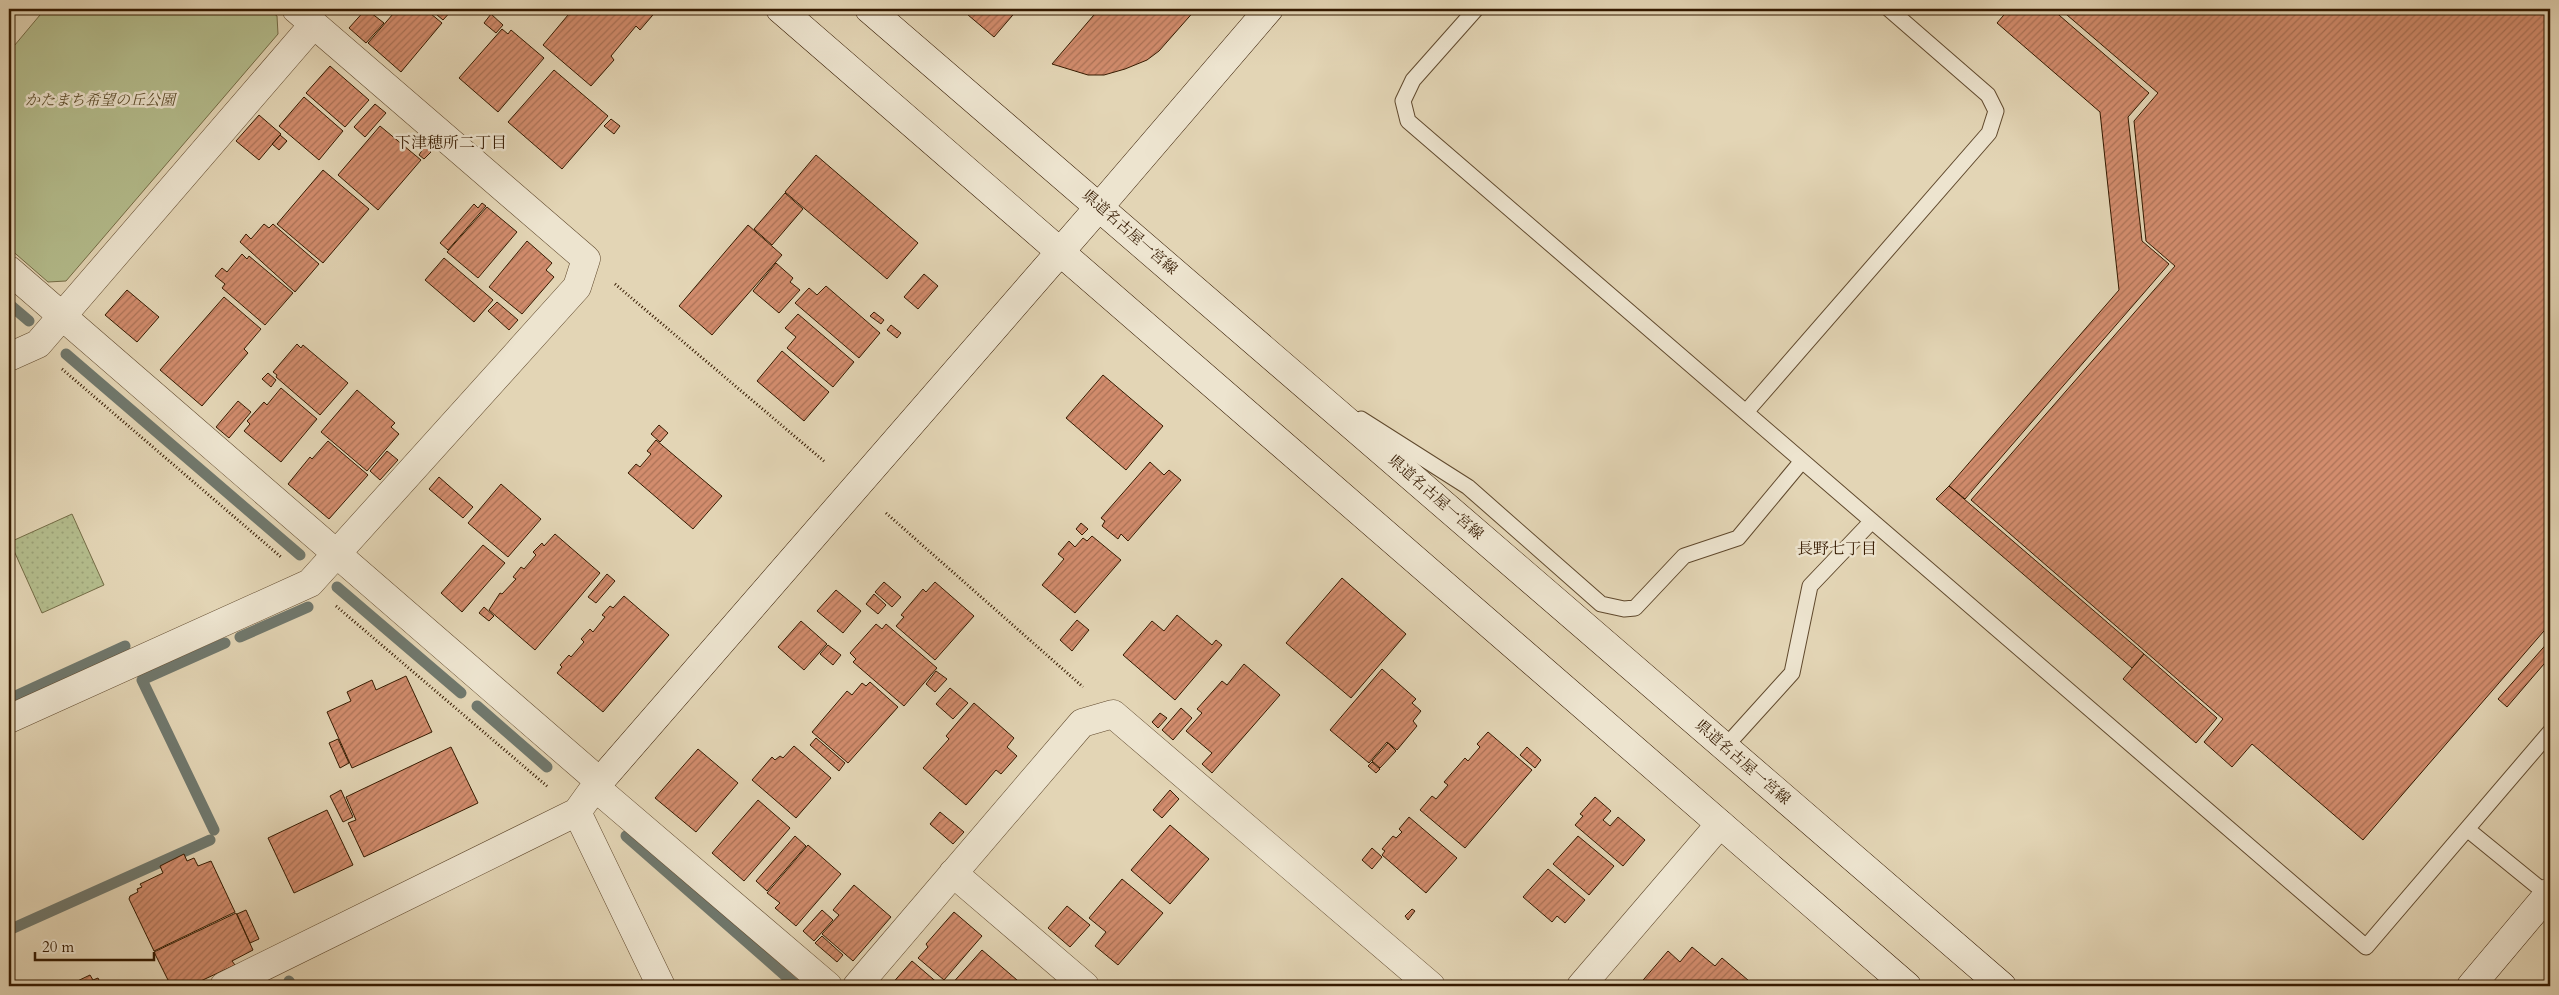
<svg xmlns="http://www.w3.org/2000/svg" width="2559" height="995" font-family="Cardo,'Noto Serif JP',serif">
<defs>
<pattern id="grass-dots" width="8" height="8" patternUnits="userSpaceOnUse" patternTransform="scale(1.25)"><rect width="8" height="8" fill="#b4bd8d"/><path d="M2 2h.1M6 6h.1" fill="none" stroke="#9ba278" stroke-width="1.8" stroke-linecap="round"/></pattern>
<pattern id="building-hatch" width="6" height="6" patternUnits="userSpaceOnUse" patternTransform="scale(1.25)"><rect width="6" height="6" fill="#d28c6d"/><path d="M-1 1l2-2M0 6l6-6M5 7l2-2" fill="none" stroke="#ab7257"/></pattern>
</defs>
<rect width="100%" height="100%" fill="#e3d5b5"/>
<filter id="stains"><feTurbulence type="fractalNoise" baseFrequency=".004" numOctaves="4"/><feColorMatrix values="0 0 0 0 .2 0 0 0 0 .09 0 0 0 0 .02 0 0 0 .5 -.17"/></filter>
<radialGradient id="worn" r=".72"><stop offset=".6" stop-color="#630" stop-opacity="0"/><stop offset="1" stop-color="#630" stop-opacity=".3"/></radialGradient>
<path fill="url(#grass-dots)" stroke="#746c46" d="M72 514 104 585 42 613 10 542Z"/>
<path fill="#b4bd8d" stroke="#746c46" d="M45 9H268L277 16 278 34 66 281 48 282 9 248V52Z"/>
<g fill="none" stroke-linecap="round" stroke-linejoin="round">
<path stroke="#70786d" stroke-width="11" d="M9 304 29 321
M66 354 300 555
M337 587 461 693
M240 637 308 607
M9 699 125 646
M477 706 547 767
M214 830 142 680 225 643
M626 836 797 986
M9 930 210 840
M289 981 292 986"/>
</g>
<path fill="url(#building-hatch)" stroke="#351a00" d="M366 9 384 23 366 43 349 28Z
M392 9H425L442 23 401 72 368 43 393 14 390 11Z
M430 9H453L443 20Z
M573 9H658L640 30 636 26 611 56 614 60 591 86 543 45Z
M961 9H1018L994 37Z
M1099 9H1196L1159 51 1147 60 1125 69 1104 75H1088L1052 64Z
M2009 9H2052L2149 93 2128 117 2142 241 2169 264 1965 499 1949 486 2119 290 2100 112 1997 23Z
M2060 9H2550V624L2363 840 2252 744 2232 767 2204 742 2223 719 1971 500 2175 266 2146 241 2134 121 2158 93Z
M491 14 503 25 496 33 484 23Z
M502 29 508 34 511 30 544 58 498 112 459 78Z
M330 66 369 100 345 127 306 93Z
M554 70 608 116 562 169 508 122Z
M304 97 343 131 319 160 279 126Z
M375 104 386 113 365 137 354 127Z
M259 115 281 134 259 160 236 141Z
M611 119 620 126 614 134 604 126Z
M380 126 421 160 378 210 338 175Z
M280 135 287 141 279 150 272 144Z
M425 146 431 152 424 159 419 155Z
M816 155 918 243 887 279 785 192Z
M323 170 369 209 323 263 277 224Z
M785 193 803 209 772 245 754 229Z
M482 203 486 206 448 250 440 243 474 204 478 208Z
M487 207 517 232 478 278 447 252Z
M264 224 269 228 273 224 319 264 295 292 240 242 246 234 251 239Z
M748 225 782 255 712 335 679 306Z
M527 241 552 263 546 270 554 277 522 314 489 287Z
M242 254 247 259 249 256 293 293 265 325 222 288 225 284 215 276 222 268 227 272Z
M444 258 493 300 474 322 425 280Z
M776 263 793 278 790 282 800 290 779 313 753 291Z
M924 274 938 286 918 309 904 297Z
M826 286 880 333 859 358 795 303 809 288 817 295Z
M127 290 159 317 137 342 105 315Z
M224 297 261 329 244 349 248 353 202 406 160 370Z
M497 302 518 320 509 330 488 311Z
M874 312 884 320 881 324 870 316Z
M798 314 854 362 833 387 787 348 796 337 785 328Z
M891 325 901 333 897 338 887 330Z
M297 344 301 348 303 345 348 383 320 415 276 377 277 375 273 372Z
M782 351 829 392 804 421 757 381Z
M268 373 276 380 271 387 262 379Z
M1103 375 1163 426 1126 470 1066 418Z
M281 388 317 419 281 462 244 431 250 424 247 421 264 402 267 405Z
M357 390 395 423 391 427 399 434 367 471 321 432Z
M238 401 251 412 229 438 216 427Z
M659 425 668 433 660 442 651 434Z
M656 440 722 496 693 529 628 473 636 464 640 467 651 454 647 451Z
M328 441 368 475 329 519 288 484 310 457 312 459Z
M387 451 398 460 380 480 370 471Z
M1150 462 1164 475 1169 470 1181 480 1128 541 1121 534 1118 539 1102 526 1105 521 1101 518Z
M439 477 473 507 463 518 429 489Z
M501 484 541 519 508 557 468 523Z
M1949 486 2144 654 2132 668 1936 499Z
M1081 523 1088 529 1082 535 1076 529Z
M555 534 600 573 535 650 489 610 500 593 502 594 516 579 513 577 521 567 524 569 536 555 533 552 542 543 544 546Z
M1092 536 1121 560 1075 613 1042 585 1064 559 1058 554 1069 541 1075 547 1083 538 1087 541Z
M483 545 505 563 462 612 441 593Z
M607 574 615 581 596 603 588 597Z
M1342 578 1406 634 1351 698 1286 643Z
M884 582 901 597 892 607 875 592Z
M935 582 974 616 935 660 896 626 904 617 901 615 923 589 926 592Z
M836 590 861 611 843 633 817 611Z
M874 594 886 605 878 614 866 604Z
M624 596 669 635 603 712 557 673 562 667 560 665 569 655 571 657 584 642 581 639 590 629 593 632 605 617 602 615 610 606 613 608Z
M484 607 494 616 489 621 479 613Z
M1177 615 1212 645 1216 640 1222 645 1175 700 1123 655 1152 621 1164 631Z
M1077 620 1089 630 1072 651 1060 640Z
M801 621 827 644 804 670 778 647Z
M876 624 882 629 886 624 937 668 904 706 853 662 856 659 850 653Z
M2550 640V657L2507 707 2498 699Z
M828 645 841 655 833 665 820 654Z
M2144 654 2217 718 2196 743 2123 679Z
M1244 664 1280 695 1212 773 1202 764 1212 753 1186 731 1202 713 1197 709 1222 681 1227 685Z
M1382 669 1416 699 1412 703 1421 711 1413 721 1417 726 1397 750 1387 742 1369 763 1330 730Z
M936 671 947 679 935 692 926 684Z
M406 676 432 732 352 768 327 712 351 701 347 692 372 680 376 690Z
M870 682 898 707 848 763 812 732 847 691 852 695 862 683 866 686Z
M950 688 968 703 953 719 936 704Z
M974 703 1014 738 1007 747 1017 756 1001 774 996 770 966 805 923 768 949 739 946 736Z
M1181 708 1192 718 1173 740 1162 730Z
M1160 713 1167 718 1158 728 1152 722Z
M1488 732 1532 770 1465 848 1420 810 1432 796 1436 799 1448 785 1444 782 1465 758 1468 761 1480 747 1477 744Z
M816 738 845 763 839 771 810 745Z
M338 739 349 763 340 768 329 743Z
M1388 743 1396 751 1380 768 1372 761Z
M794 746 831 778 796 818 752 780 772 757 775 760 780 756 783 758Z
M451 747 478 803 364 857 348 823 356 820 346 797Z
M1527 747 1541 760 1535 768 1520 755Z
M698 749 738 783 696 832 655 798Z
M1372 762 1380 769 1376 773 1368 766Z
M341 790 353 817 343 822 330 796Z
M1170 790 1179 799 1162 818 1153 810Z
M1595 797 1611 811 1603 820 1610 826 1618 817 1645 840 1623 866 1575 825 1583 816 1580 814Z
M758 800 790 828 744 881 712 853Z
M327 810 353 865 294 893 268 838Z
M940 812 964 832 953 844 930 824Z
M1409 817 1457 858 1426 893 1382 855 1385 851 1382 849 1393 836 1396 838 1402 832 1399 829Z
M1170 825 1209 859 1170 904 1131 870Z
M795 836 806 846 767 891 756 881Z
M1578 836 1614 866 1589 895 1553 864Z
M808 845 841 874 796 926 775 908 780 903 767 893Z
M1372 848 1382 857 1372 869 1362 860Z
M184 854 187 861 194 858 198 866 211 861 235 912 154 951 129 899 130 896 138 892 137 889 142 887 140 884 163 873 160 866Z
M1548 869 1585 900 1565 923 1557 916 1552 922 1523 897Z
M1122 879 1163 913 1118 965 1095 946 1106 932 1089 918Z
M854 885 891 917 853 961 822 934 839 915 833 910Z
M1067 906 1090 925 1070 947 1048 928Z
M1412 909 1415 911 1408 920 1405 916Z
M246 910 259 939 250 943 237 914Z
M822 910 833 920 814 941 803 931Z
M954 912 982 936 944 980 918 958 928 947 926 944Z
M236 913 253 950 232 961 235 965 190 986H171L154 952Z
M822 936 843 955 837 962 815 943Z
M1692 947 1715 966 1722 958 1755 986H1638L1668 951 1680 962Z
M982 950 1024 986H950Z
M912 961 940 985 939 986H890Z
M90 975 93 980 98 978 102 986H67Z
M761 982 763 986H751Z"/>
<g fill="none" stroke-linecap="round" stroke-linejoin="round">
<g stroke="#60492d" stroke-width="17">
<path id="lane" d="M1476 9 1413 80 1403 101 1408 121 2366 947 2550 732
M1746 412 1989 133 1996 111 1988 95 1889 9
M1361 419 1468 487 1601 604 1624 609 1635 608 1684 556 1738 538 1802 461
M1725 747 1792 673 1810 586 1872 521
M2467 829 2548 895"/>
</g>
<g stroke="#60492d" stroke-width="29">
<path id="street" d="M9 270 599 781
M9 357 38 344 314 24
M9 719 310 583 577 287 586 259 296 9
M577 812 661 986
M953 873 1085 986
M224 986 577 812 595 787 828 986
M857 986 1082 723 1113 714 1431 986
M1581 986 1720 824"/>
</g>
<g stroke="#351a00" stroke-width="29">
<path id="secondary" d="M780 9 1907 986
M869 9 2002 986
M595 787 1100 206 1269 9
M2471 986 2550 892"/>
</g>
<path stroke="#351a00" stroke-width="3" stroke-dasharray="1 2.5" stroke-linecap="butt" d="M615 284 825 462
M62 369 281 557
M886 513 1083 687
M336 606 548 787"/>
<use href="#lane" stroke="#ede4cf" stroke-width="15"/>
<use href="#street" stroke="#ede4cf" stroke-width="28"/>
<use href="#secondary" stroke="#ede4cf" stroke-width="28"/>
</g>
<g text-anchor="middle" stroke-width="5" stroke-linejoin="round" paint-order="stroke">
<g font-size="15" font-style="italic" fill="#5b4b2a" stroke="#ede4cf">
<text x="100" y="105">かたまち希望の丘公園</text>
</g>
<g font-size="15" fill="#351a00" stroke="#ede4cf">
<text transform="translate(1130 232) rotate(41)" y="5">県道名古屋一宮線</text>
<text transform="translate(1436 497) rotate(41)" y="5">県道名古屋一宮線</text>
<text transform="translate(1743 762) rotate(41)" y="5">県道名古屋一宮線</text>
</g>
<g font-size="16" fill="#351a00" stroke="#ede4cf">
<text x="451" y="148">下津穂所二丁目</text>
<text x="1837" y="554">長野七丁目</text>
</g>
</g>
<rect width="2559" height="995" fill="none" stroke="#e3d5b5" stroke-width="30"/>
<rect x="10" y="10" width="2539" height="975" fill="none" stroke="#351a00" stroke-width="2.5"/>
<rect x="15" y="15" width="2529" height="965" fill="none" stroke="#351a00"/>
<path d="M35 952v8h119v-8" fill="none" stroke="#351a00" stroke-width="2.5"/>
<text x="42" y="952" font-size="15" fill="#351a00" stroke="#ede4cf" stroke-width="4" paint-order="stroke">20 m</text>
<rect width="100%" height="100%" filter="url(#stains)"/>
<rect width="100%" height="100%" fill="url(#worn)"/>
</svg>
